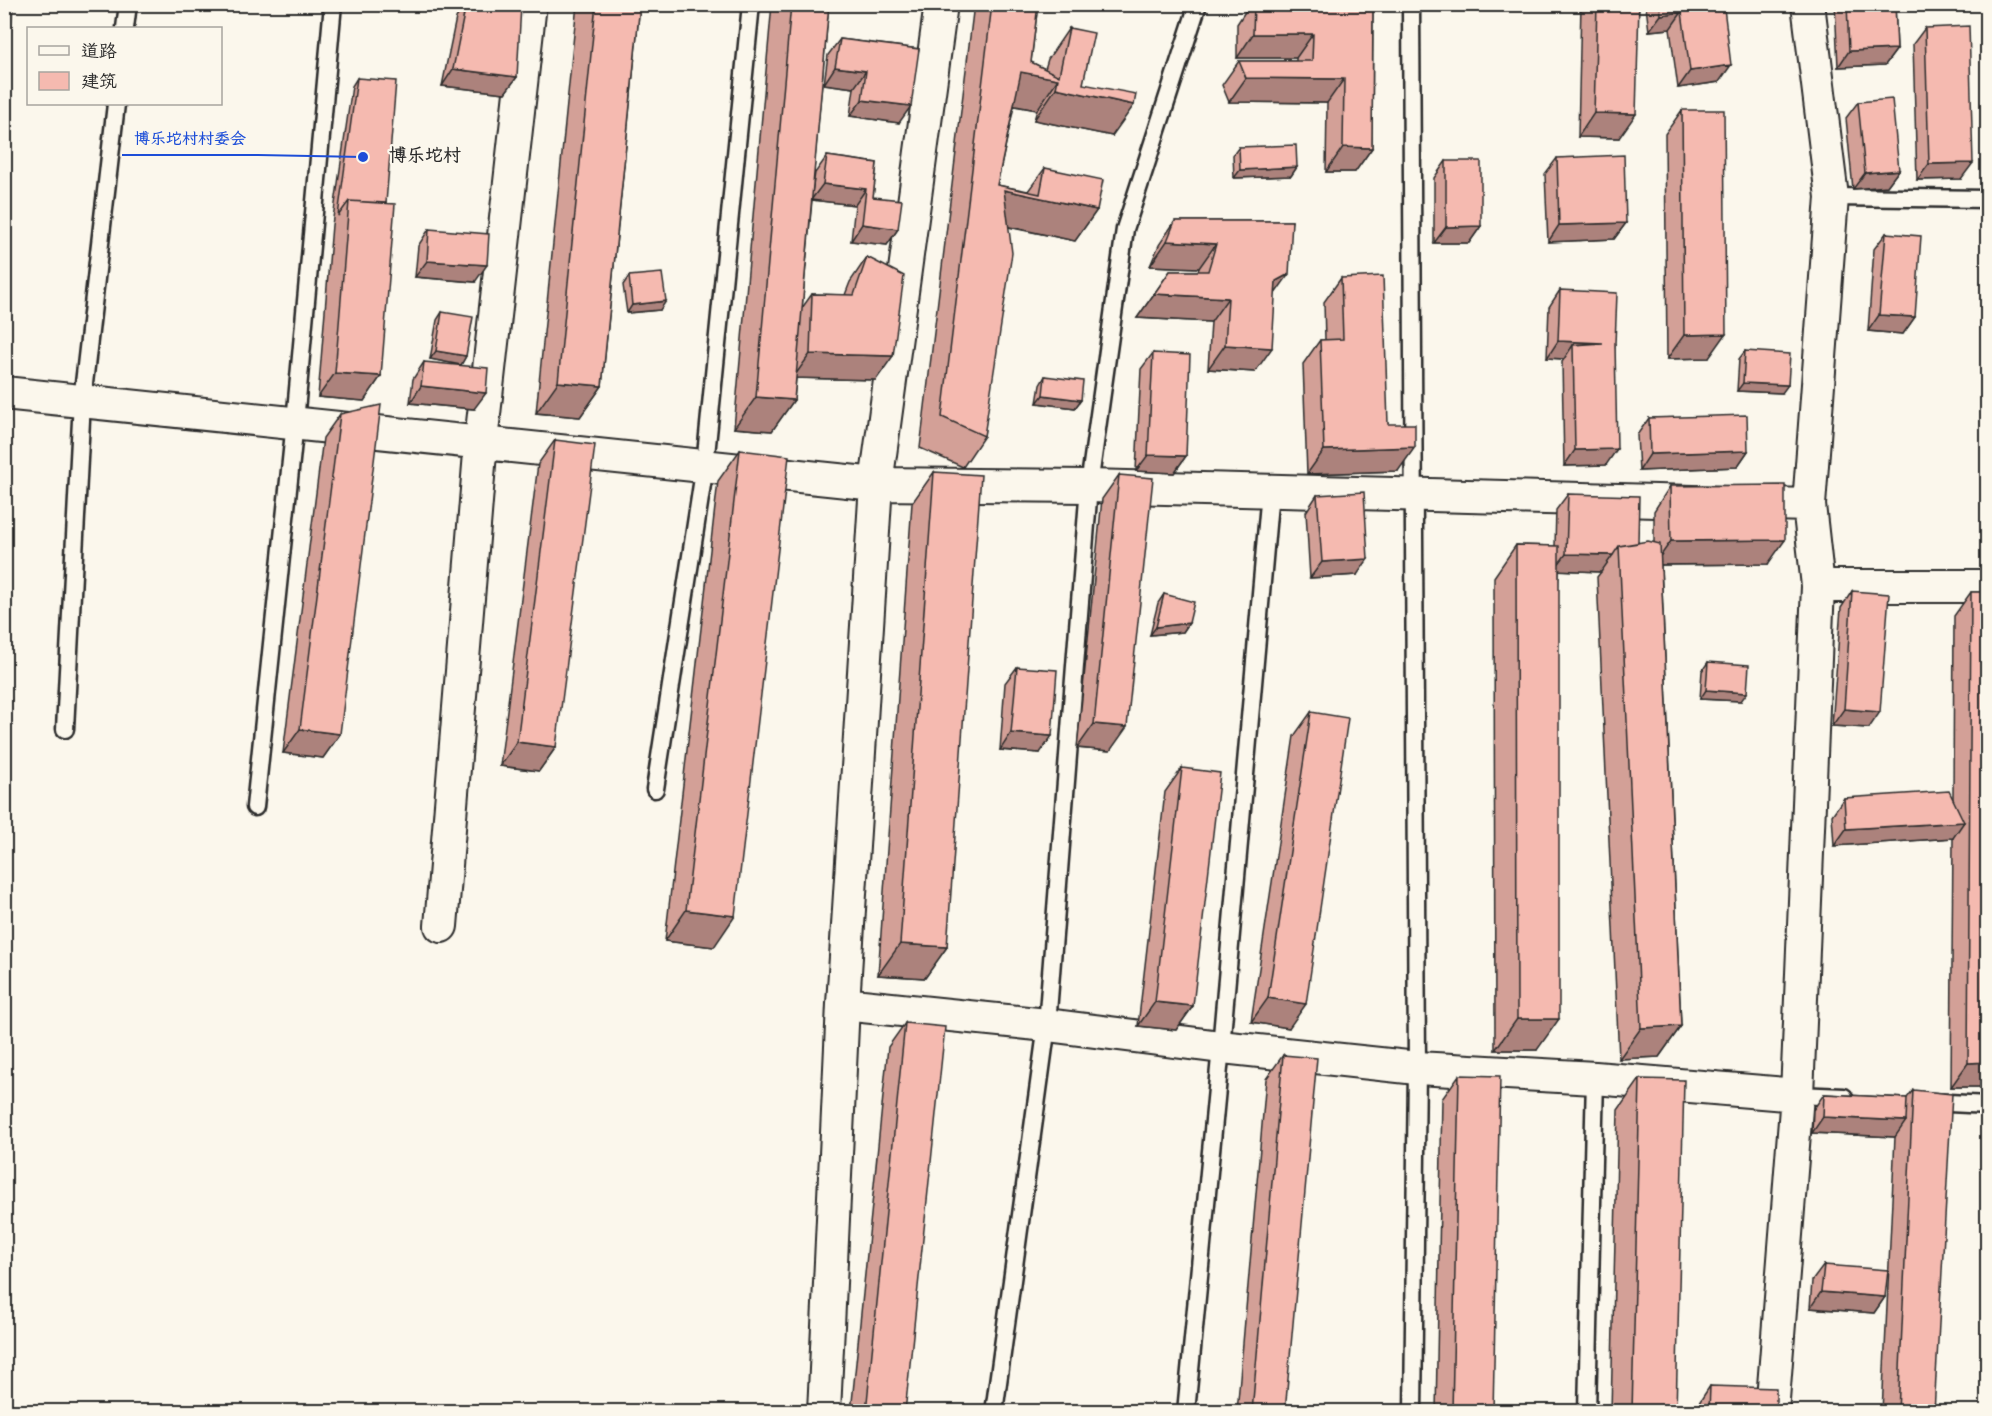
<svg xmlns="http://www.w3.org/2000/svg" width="1992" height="1416" font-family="'Shantell Sans','LXGW WenKai TC',sans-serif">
<rect width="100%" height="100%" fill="#fbf7ec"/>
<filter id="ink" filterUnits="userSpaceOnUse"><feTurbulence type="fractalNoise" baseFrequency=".0167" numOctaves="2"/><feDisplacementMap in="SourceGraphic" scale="12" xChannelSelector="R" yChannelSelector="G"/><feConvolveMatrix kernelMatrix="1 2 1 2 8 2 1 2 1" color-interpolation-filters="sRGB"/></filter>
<g filter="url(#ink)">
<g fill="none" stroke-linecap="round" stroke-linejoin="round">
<g stroke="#2b2b2b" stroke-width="21">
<path id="lane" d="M1411 4 1417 1068 1413 1412
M125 28 128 4
M1832 197 1988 199
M65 729 82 401 116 104
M655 789 705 465 751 4
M255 807 295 422 333 4
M1797 1095 1844 1097
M1929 1102 1988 1105
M994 1412 1047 1025 1089 486 1125 229 1198 4
M1186 1412 1221 1047 1270 491
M1587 1412 1595 1078"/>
</g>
<g stroke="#2b2b2b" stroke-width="36">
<path id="street" d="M941 4 876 484 1089 486 1809 505
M4 393 876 484 843 1004 824 1412
M1818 586H1988
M441 926 481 441 530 4
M843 1004 1047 1025 1221 1047 1417 1068 1595 1078 1797 1095
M1772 1412 1797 1095 1818 586 1809 505 1832 197 1808 4"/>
</g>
<use href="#lane" stroke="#fbf7ec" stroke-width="16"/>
<use href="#street" stroke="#fbf7ec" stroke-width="32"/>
</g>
<path fill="#d3a097" stroke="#2b2b2b" stroke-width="1.5" d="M465 4H466L517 77 505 93 442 86 456 18Z
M577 4H640L602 386 580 417 536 413Z
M772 4H829L812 193 815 173 827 156 877 163 873 197 898 229 887 245 851 241 855 205 812 200 802 308 812 294 845 295 850 282 867 257 876 380 796 378 794 400 772 431 734 428Z
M974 4H1038L1031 62 1045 69 1048 59 1069 28 1083 84 1112 136 1034 120 1037 110 1014 106 997 185 1028 191 1045 168 1097 210 1075 241 1008 227 984 436 963 467 920 448Z
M1250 4H1373L1372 148 1355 172H1326L1327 103 1229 102 1222 85 1239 61H1296V58H1237V24Z
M1581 4H1639L1619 138 1578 137Z
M1648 4H1725L1719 82 1678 88 1670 29 1649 31 1646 7Z
M1835 4H1895L1897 49 1885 65 1838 67Z
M1925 28 1961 179 1917 180 1913 44Z
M840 39 919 49 899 123 850 116 854 88 824 84 828 55Z
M357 78 386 203 381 376 364 401 318 397 332 225 352 86Z
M1858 102 1899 170 1887 186 1853 189 1846 118Z
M1682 110 1709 358 1667 359 1665 134Z
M1239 147 1297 167 1291 176 1234 178 1233 155Z
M1557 158 1626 223 1614 239 1548 242 1545 174Z
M1446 161 1481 226 1469 243H1434V178Z
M1175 221H1292L1275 294 1255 372 1208 369 1211 322 1137 318 1170 271H1198L1199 268 1150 266 1159 245Z
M429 229 475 282 415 277 418 246Z
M1886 233 1915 317 1903 334 1868 331 1874 249Z
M629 276 660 310 627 313 623 285Z
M1341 278 1388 424 1398 471 1307 474 1303 364 1320 340H1325L1324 302Z
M1560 290 1615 344 1606 465 1564 466 1562 362 1564 359 1547 358 1549 307Z
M442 312 466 356 461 365 430 359 437 320Z
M1745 351 1782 393 1737 391 1739 359Z
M1153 353 1186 456 1174 473 1136 471 1141 369Z
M424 362 474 409 410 403 413 379Z
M1045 376 1081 400 1075 408 1037 403 1040 385Z
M340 414V734L323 758 283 753 323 438Z
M1649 418 1748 451 1737 467 1639 471 1637 435Z
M555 440 556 747 539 771 500 766 538 464Z
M740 450 714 947 665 941 718 481Z
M934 472 947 947 925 978 878 975 912 503Z
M1119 475 1110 751 1077 748 1102 499Z
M1670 486 1768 564 1661 565 1681 1026 1659 1057 1619 1059 1597 577 1601 572 1559 570 1537 1050H1495L1494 577 1516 545 1555 546 1556 510 1568 494 1638 543H1654V511Z
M1317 495 1357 575 1310 578 1306 512Z
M1852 591 1869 728 1832 726 1841 608Z
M1971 592H1988V1085L1986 1087H1951L1953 838 1834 846 1832 815 1844 798 1953 799 1954 616Z
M1164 594 1189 623 1183 632 1150 635 1158 603Z
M1708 662 1741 701 1700 699 1702 671Z
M1017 667 1040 753 1000 750 1005 683Z
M1311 712 1289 1028 1251 1022 1294 736Z
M1182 768 1193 1006 1176 1030 1138 1026 1165 792Z
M905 1023V1412H851L888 1047Z
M1283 1055 1285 1412H1237L1266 1079Z
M1459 1075 1493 1412H1436L1442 1099Z
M1640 1079 1676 1412H1611L1618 1110Z
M1913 1090 1934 1412H1882L1895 1137 1812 1133 1813 1110 1824 1094 1907 1098Z
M1824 1265 1885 1297 1874 1313 1810 1308 1812 1281Z
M1710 1386 1776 1412H1693Z"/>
<path fill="#ac827b" stroke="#2b2b2b" stroke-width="1.5" d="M1682 12 1670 29 1649 31 1661 15Z
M1253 34H1313L1296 58H1237Z
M1897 49 1885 65 1838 67 1849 51Z
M1731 65 1719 82 1678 88 1690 71Z
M835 67 866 71 854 88 824 84Z
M453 69 517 77 505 93 442 86Z
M1021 72 1058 79 1037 110 999 103Z
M1246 78 1344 79 1327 103 1229 102Z
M1056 88 1134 105 1112 136 1034 120Z
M862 100 911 106 899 123 850 116Z
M1594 113 1636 114 1619 138 1578 137Z
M1343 147 1372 148 1355 172H1326Z
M1973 163 1961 179 1917 180 1929 164Z
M1297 167 1291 176 1234 178 1240 170Z
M1899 170 1887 186 1853 189 1865 173Z
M823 184 866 189 855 205 811 200Z
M1004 190 1097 210 1075 241 982 221Z
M1626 223 1614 239 1548 242 1559 225Z
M862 224 898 229 887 245 851 241Z
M1481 226 1469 243H1434L1446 227Z
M1167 241 1216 244 1199 268 1150 266Z
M427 261 487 265 475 282 415 277Z
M1289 274 1272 298 1276 281Z
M1154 294 1228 298 1211 322 1137 318Z
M666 301 660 310 627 313 632 305Z
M1879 315 1915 317 1903 334 1868 331Z
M1726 334 1709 358 1667 359 1684 335Z
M1558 341 1603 343 1573 345 1564 359 1547 358Z
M1225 345 1272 348 1255 372 1208 369Z
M436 351 466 356 461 365 430 359Z
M810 354 893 356 876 380 793 378Z
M335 373 381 376 364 401 318 397Z
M558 382 602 386 580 417 536 413Z
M1743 383 1788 385 1782 393 1737 391Z
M421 386 486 393 474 409 410 403Z
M1043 395 1081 400 1075 408 1037 403Z
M756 397 794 400 772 431 734 428Z
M1415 447 1398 471 1307 474 1324 450Z
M1617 449 1606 465 1564 466 1575 450Z
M1748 451 1737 467 1639 471 1650 454Z
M1148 455 1186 456 1174 473 1136 471Z
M1785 540 1768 564 1654 565 1671 541Z
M1566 554 1613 555 1601 572 1554 570Z
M1368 559 1357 575 1310 578 1322 562Z
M1189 623 1183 632 1150 635 1156 627Z
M1706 690 1747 693 1741 701 1700 699Z
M1844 709 1880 712 1869 728 1832 726Z
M1094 724 1127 727 1110 751 1077 748Z
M300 729 340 734 323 758 283 753Z
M1011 733 1052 736 1040 753 1000 750Z
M517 742 556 747 539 771 500 766Z
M1964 822 1953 838 1834 846 1846 829Z
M686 910 735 916 714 947 665 941Z
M900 944 947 947 925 978 878 975Z
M1268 998 1306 1004 1289 1028 1251 1022Z
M1155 1002 1193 1006 1176 1030 1138 1026Z
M1517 1019H1559L1537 1050H1495Z
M1681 1026 1659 1057 1619 1059 1641 1028Z
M1988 1062V1085L1986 1087H1951L1968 1063Z
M1823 1117 1906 1121 1895 1137 1812 1133Z
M1821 1292 1885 1297 1874 1313 1810 1308Z"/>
<path fill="#f5bab0" stroke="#2b2b2b" stroke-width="1.5" d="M4 4H13L4 103Z
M466 4 521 5 517 77 453 69Z
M596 4H640L602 386 558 382Z
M791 4H829L794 400 756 397Z
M992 4H1038L1031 62 1059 76 1069 28 1094 33 1083 84 1136 94 1134 105 1056 88 1058 79 1021 72 997 185 1040 194 1045 168 1103 180 1097 210 1004 190 1012 253 984 436 942 417Z
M1254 4H1373L1372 148 1343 147 1344 79 1246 78 1239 61H1312L1313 34H1253Z
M1597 4H1639L1636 114 1594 113Z
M1660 4H1725L1724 8 1731 65 1690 71 1682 12 1661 15Z
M1847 4H1895L1897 49 1849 51Z
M1969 26 1973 163 1929 164 1925 28Z
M840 39 919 49 911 106 862 100 866 71 835 67Z
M357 78 396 81 386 203 349 201 338 216Z
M1892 99 1899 170 1865 173 1858 102Z
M1682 110H1724L1726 334 1684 335Z
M1296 145 1297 167 1240 170 1239 147Z
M1624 155 1626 223 1559 225 1557 158Z
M827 156 877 163 873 197 902 200 898 229 862 224 866 189 823 184Z
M1446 161H1481V226L1446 227Z
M349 201 395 204 381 376 335 373Z
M1175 221H1292L1289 274 1276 281 1272 348 1225 345 1228 298 1154 294 1170 271H1208L1216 244 1167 241Z
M429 229 489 234 487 265 427 261Z
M1886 233 1921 236 1915 317 1879 315Z
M867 257 904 276 893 356 810 354 812 294 854 295Z
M662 273 666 301 632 305 629 276Z
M1383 276 1388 424H1415V447L1324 450 1320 340 1343 339 1341 278Z
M1560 290 1617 293 1615 344 1617 449 1575 450 1573 345 1603 343 1558 341Z
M442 312 473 317 466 356 436 351Z
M1745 351 1790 354 1788 385 1743 383Z
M1153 353 1190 355 1186 456 1148 455Z
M424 362 488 368 486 393 421 386Z
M1045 376 1083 381 1081 400 1043 395Z
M381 405 340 734 300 729 340 414Z
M1747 415 1748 451 1650 454 1649 418Z
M555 440 595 445 556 747 517 742Z
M740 450 789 456 735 916 686 910Z
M934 472 981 475 947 947 900 944Z
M1119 475 1153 478 1127 727 1094 724Z
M1785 485V540L1671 541 1670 486Z
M1364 492 1368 559 1322 562 1317 495Z
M1568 494 1639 496 1638 543 1619 546 1613 555 1566 554Z
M1648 541 1660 544 1681 1026 1641 1028 1619 546Z
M1516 545 1559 546V1019H1517Z
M1852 591 1889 594 1880 712 1844 709Z
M1971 592H1988V1062L1968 1063Z
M1164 594 1194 602 1189 623 1156 627Z
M1708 662 1749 665 1747 693 1706 690Z
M1017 667 1057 670 1052 736 1011 733Z
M1311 712 1348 718 1306 1004 1268 998Z
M1182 768 1220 773 1193 1006 1155 1002Z
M1949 791 1964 822 1846 829 1844 798Z
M905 1023 945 1027 905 1412H866Z
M1283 1055 1317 1058 1285 1412H1252Z
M1459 1075 1500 1076 1493 1412H1452Z
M1640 1079 1684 1080 1676 1412H1632Z
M1913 1090 1952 1094 1934 1412H1898Z
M1824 1094 1907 1098 1906 1121 1823 1117Z
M1824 1265 1888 1270 1885 1297 1821 1292Z
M1710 1386 1776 1388V1412H1709Z
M1835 1408 1856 1412H1834Z"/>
</g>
<g text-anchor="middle" stroke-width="4.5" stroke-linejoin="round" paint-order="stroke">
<g font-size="18" font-weight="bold" fill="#2b2b2b" stroke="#fbf7ec">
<text x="425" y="161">博乐坨村</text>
</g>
</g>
<path fill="none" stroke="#1d4ed8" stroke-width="2" d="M363 157L258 155H122"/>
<circle fill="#1d4ed8" stroke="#fbf7ec" stroke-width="2" cx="363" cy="157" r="6"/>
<g font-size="16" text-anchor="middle" font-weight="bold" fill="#1d4ed8" stroke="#fbf7ec" stroke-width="4.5" stroke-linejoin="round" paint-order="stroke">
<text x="190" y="144">博乐坨村村委会</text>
</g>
<rect width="1992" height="1416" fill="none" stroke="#fbf7ec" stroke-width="24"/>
<rect x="12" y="12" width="1968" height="1392" fill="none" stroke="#2b2b2b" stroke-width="2" filter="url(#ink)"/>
<rect x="27" y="27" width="195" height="78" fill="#fbf7ec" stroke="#a8a59f" stroke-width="1.5"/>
<rect x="39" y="46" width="30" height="9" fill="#fbf7ec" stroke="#a8a59f" stroke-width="1.5"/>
<text x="81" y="57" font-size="18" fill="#2b2b2b">道路</text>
<rect x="39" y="72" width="30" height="18" fill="#f5bab0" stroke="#a8a59f" stroke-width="1.5"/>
<text x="81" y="87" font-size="18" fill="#2b2b2b">建筑</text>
</svg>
